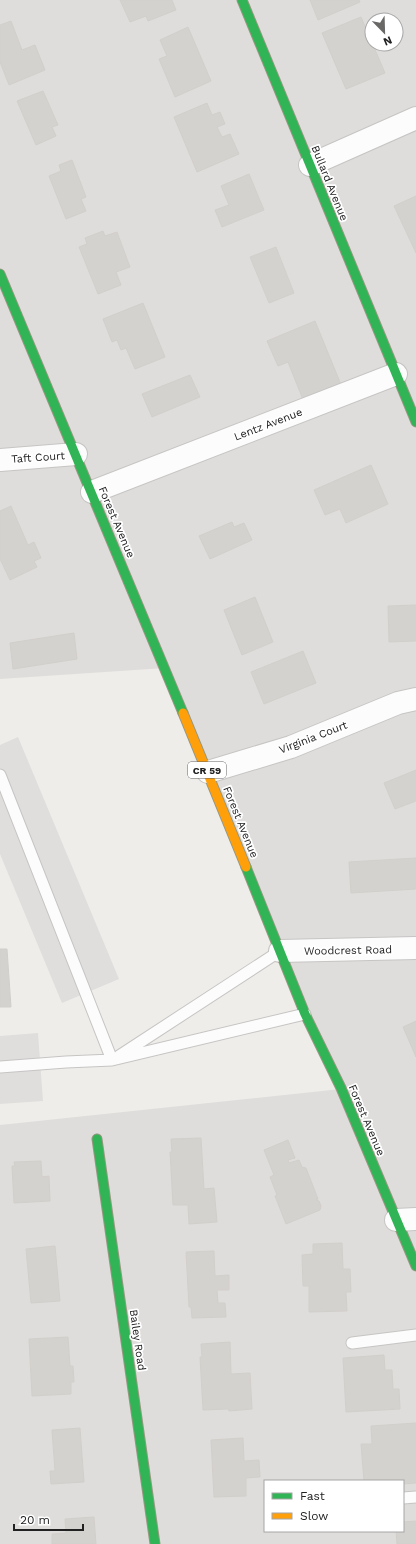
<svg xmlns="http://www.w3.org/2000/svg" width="416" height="1544" font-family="'Work Sans',sans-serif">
<rect width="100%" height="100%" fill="#efedea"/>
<path fill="#dedddb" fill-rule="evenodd" d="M0 0H416V1544H0V1125L341 1089 165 668 0 679ZM372 20H396V44H372ZM265 1481H403V1531H265Z"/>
<path fill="#dfdedd" d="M18 737 119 979 62 1003 0 854V745Z
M38 1033 43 1101 0 1104V1036Z"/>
<path fill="#d4d2cf" stroke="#d2cfcb" d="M120 0H172L176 10 148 21 146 16 130 22Z
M310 0H359L360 2 318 20Z
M361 17 385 73 346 89 322 33Z
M11 21 22 50 35 45 45 70 9 85 0 62V25Z
M188 27 211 81 175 97 159 59 167 56 160 40Z
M43 91 58 125 52 127 56 136 36 145 17 101Z
M207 103 212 115 220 112 225 124 217 127 222 137 230 134 239 154 197 172 174 117Z
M72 160 86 197 81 199 86 211 66 219 49 176 61 171 59 165Z
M249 174 264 210 222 227 215 210 229 205 221 186Z
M416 196V253L394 206Z
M103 231 105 236 117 232 130 267 116 272 121 285 98 294 79 247 87 244 85 238Z
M276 247 294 293 269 303 250 257Z
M143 303 165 357 135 369 126 348 121 350 117 340 112 342 103 319Z
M315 321 344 392 306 407 288 362 278 366 267 341Z
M190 375 200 397 152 417 142 394Z
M371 465 388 504 346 523 340 509 325 515 314 490Z
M11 506 28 545 34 542 41 558 34 561 37 567 10 580 0 559V511Z
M232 522 234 527 244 523 252 540 210 559 199 536Z
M255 597 273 642 242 655 224 610Z
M416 605V641L389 642 388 606Z
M74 633 77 659 13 669 10 643Z
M303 651 316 683 264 704 251 672Z
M416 770V801L395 809 384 783Z
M416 858V889L351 893 349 862Z
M0 949H7L11 1007H0Z
M416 1021V1057L403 1027Z
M201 1138 204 1189 214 1188 217 1222 189 1224 188 1205H173L170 1152H172L171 1139Z
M288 1140 295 1158 288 1160 289 1163 299 1160 302 1167 306 1168 318 1199 316 1200 319 1201 321 1206 320 1210 286 1224 275 1196 277 1195 270 1177 274 1175 264 1150Z
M41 1161 42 1177 49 1176 50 1201 14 1203 12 1166H15L14 1162Z
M342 1243 343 1269H350L351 1292H346L347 1311 309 1312V1286H303L302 1255 313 1254V1244Z
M55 1246 60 1301 31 1303 26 1249Z
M214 1251 215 1276 229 1275V1290H217L218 1303H225L226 1317 192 1318 191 1307H189L186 1252Z
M68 1337 70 1366H73L74 1382H71V1394L32 1396 29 1339Z
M230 1342 231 1374 250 1373 252 1409 229 1411 228 1409 203 1410 200 1357H202L201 1344Z
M384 1355 385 1370H392L393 1389H399L400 1409 346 1412 343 1358Z
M416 1423V1483L403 1484V1481H364L361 1444H372L371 1426Z
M80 1428 84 1482 51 1484 50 1471H55L52 1430Z
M243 1438 244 1461 259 1460 260 1477 246 1478V1496L214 1497 211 1440Z
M94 1517 96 1544H52V1534L66 1533 65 1519Z
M416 1521V1544H397L396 1531H403V1522Z"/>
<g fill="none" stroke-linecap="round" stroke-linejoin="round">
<g stroke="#c6c5c4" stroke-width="13">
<path id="lane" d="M0 775 112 1060
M119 1056 280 951
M0 1067 66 1062 112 1060 305 1014
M352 1343 416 1335
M403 1498 416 1497"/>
</g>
<g stroke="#c6c5c4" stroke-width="24">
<path id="street" d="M310 165 416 118
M0 460 76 454
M92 492 396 374
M208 772 291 747 398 703 416 699
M280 951 416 948
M396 1220 416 1219"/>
</g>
<g stroke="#979882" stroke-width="11">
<path id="fast" d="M242 0 416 422
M0 274 183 713
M246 867 305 1014 341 1088 416 1266
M97 1139 155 1544"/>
</g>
<g stroke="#979882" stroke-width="11">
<path id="slow" d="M183 713 246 867"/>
</g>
<use href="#lane" stroke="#fdfcfc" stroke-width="11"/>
<use href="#street" stroke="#fdfcfc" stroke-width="22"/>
<use href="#fast" stroke="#30b455" stroke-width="9"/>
<use href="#slow" stroke="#ff9f0a" stroke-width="9"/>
</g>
<g text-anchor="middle" stroke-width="3.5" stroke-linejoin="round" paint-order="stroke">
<rect fill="#fff" stroke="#646464" stroke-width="1" x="188" y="762" width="38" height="16" rx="3"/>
<g font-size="10" font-weight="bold" fill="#212121">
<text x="207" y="774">CR 59</text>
</g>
<g font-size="11" fill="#212121" stroke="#fff">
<text transform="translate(330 183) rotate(68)" y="4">Bullard Avenue</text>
<text transform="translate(268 424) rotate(-21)" y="4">Lentz Avenue</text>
<text transform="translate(38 457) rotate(-4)" y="4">Taft Court</text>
<text transform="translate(117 522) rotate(67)" y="4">Forest Avenue</text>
<text transform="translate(313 737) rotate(-21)" y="4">Virginia Court</text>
<text transform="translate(241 822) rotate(68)" y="4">Forest Avenue</text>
<text transform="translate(348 950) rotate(-1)" y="4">Woodcrest Road</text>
<text transform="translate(367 1120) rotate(67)" y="4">Forest Avenue</text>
<text transform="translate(138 1340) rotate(82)" y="4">Bailey Road</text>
</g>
</g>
<rect x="264" y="1480" width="140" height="52" fill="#ffffff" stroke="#a6a6a6"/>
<rect x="272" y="1493" width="20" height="6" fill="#30b455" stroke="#a6a6a6"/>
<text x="300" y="1500" font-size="12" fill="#212121">Fast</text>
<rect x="272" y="1513" width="20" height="6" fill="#ff9f0a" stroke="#a6a6a6"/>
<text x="300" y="1520" font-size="12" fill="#212121">Slow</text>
<g transform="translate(384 32) rotate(157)"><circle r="19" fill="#ffffff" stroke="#a6a6a6"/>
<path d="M0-3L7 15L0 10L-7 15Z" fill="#696867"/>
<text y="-6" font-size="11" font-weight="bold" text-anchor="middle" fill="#212121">N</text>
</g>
<path d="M14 1524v6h69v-6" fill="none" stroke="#212121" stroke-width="2"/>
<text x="20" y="1524" font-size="12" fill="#212121" stroke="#ffffff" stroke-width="3" paint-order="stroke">20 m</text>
</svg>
